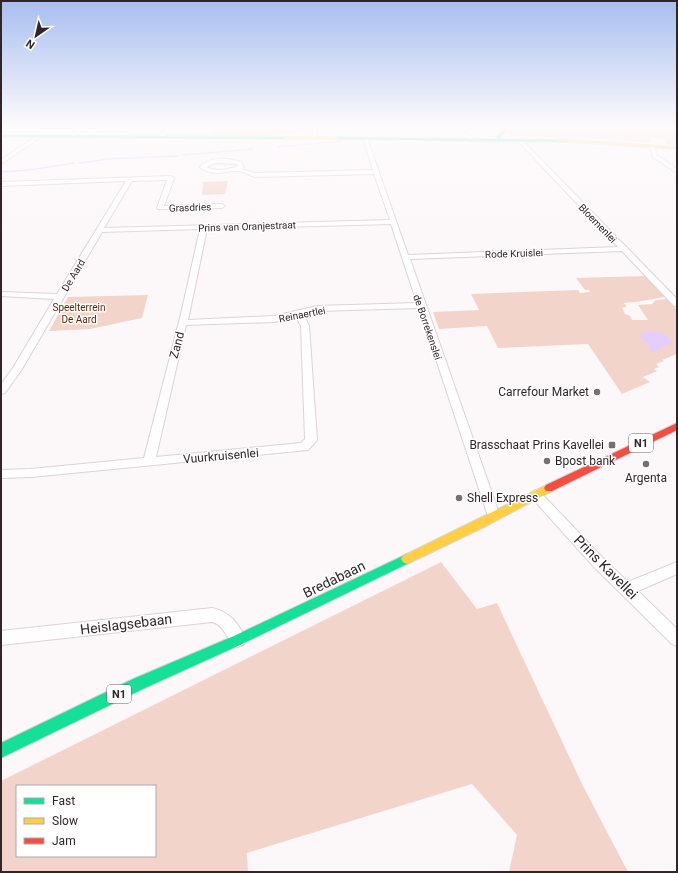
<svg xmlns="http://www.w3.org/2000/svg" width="678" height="873" font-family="Roboto,sans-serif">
<rect width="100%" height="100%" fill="#fcf7f9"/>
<path fill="#f3d4ca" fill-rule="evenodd" d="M204 127H308L313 131 298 132 289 135H211L214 129H200Z
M510 127H677V145L665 144V140L648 137 651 138 650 143 593 138 514 136 506 133Z
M228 181 225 194 202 195 203 182Z
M646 276 665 297C651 299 639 302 624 303L627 307H622L625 314 630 316 632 320H648L638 305 652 304 656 300 667 299 677 310V354L662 360 664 361 656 364 659 367 654 369 657 371 643 377 650 382 622 394 588 344 498 348 487 326 439 329 433 312 479 310 471 294 578 290 580 293 590 292 589 290H585L576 278Z
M148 295 142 318 90 329 49 331 68 297Z
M441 562 477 609 497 603 583 786 628 872H509L517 835 472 784 247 853 248 872H1V781ZM17 786H155V856H17Z"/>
<path fill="#e5cefd" d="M652 331C661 333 670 334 672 344L661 347 654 353 650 352 647 343 639 336 643 332Z"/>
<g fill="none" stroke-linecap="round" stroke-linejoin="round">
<path stroke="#e5cefd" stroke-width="1.5" d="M511 135 510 131 513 127
M476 142 515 143
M278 147 342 141
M183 155 253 149
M79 163 109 159 178 156
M1 172 29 170 74 163"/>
<g stroke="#dcd3d6" stroke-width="2">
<path id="street" d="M83 127H87L74 137H70V135Z
M168 127H172L163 138H159V136Z
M314 127H318L316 138 314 139 312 138Z
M451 127H455L477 140 473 141 457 133Z
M38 135 42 136 1 164V160Z
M365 137 367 138 408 255 618 247 518 141 525 138 527 139 523 141 677 299V306H674L622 251 410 259 500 516 498 520 494 521 490 520 488 516 419 308 317 311 304 315 309 326 317 440 308 450 31 477 1 478V470L31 469 144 458 181 314 200 229 102 232 22 369 5 393 1 394V384L13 368 54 299 1 296V292L57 294 126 181 1 186V182L171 176 174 178 164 206 222 204 225 206 222 208 158 209 157 208 167 180 132 181 104 228 390 220 374 174 255 177C249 175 243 171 237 171 224 170 213 178 200 167 209 156 229 158 241 162L244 167 242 169 255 173 373 170 363 138ZM216 163 237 164 238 166C228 170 216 172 206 167ZM391 224 417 303 317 306 274 316 188 320 207 229ZM296 317 301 326 305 439 301 443 156 457 186 325 274 322Z
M650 145 654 146 657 155 677 169V173L653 157Z
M536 490 540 492 604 559 628 582 677 562V574L638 591 677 629V646L672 644 594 567 532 498 530 495 532 492Z
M212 608C230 612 239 624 246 640L243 645 238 647C226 643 226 625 212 622L1 645V631Z"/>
</g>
<g stroke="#dcd3d6" stroke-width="2">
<path id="fast" d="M506 127H510L500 137 502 139 569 140 571 141 569 142 328 139 326 138 328 137 497 139V136Z
M1 135 285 137 287 138 285 139 1 137Z
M407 554 411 556 413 559 411 562 242 644 143 689 1 758V743L133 679 234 636Z"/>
</g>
<g stroke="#dcd3d6" stroke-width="2">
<path id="slow" d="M285 137H336L338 138 336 139H284Z
M557 139 677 147V149L558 141Z
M549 484 552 485 554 488 552 491 482 528 411 562 407 564 403 562 401 559 403 556Z"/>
</g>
<g stroke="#dcd3d6" stroke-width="2">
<path id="jam" d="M677 423V430L552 491H546L544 488 546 485Z"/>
</g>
<use href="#street" fill="#fffefe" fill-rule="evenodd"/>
<use href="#fast" fill="#16e098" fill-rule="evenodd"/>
<use href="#slow" fill="#ffcf43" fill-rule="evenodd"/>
<use href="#jam" fill="#f24e42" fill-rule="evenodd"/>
</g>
<linearGradient id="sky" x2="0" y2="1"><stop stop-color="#a7bef0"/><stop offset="0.51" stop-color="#fefbfc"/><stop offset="1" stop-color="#fefbfc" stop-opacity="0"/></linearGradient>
<rect width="678" height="249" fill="url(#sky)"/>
<g fill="#796e72" stroke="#fff" stroke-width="1.5">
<circle cx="597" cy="392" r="4"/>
<rect x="608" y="441" width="8" height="8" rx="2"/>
<circle cx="547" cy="461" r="4"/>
<circle cx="646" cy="464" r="4"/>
<circle cx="459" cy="498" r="4"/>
</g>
<g text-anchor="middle" stroke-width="3" stroke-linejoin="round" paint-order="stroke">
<g font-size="10" fill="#32252a" stroke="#fff">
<text transform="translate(190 207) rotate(-2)" y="4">Grasdries</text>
<text transform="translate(598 223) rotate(46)" y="4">Bloemenlei</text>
<text transform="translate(247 226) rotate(-2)" y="4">Prins van Oranjestraat</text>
<text transform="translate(514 253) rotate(-2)" y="4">Rode Kruislei</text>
<text transform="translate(73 275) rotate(-59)" y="4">De Aard</text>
<text transform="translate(302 314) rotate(-11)" y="4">Reinaertlei</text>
<text transform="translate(428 327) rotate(71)" y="4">de Borrekenslei</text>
</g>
<g font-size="10" fill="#601f04" stroke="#fff">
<text x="79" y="311">Speelterrein<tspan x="79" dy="12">De Aard</tspan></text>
</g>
<g fill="#fff" stroke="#70666a" stroke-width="1">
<rect x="629" y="434" width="24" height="18" rx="3"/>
<rect x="107" y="685" width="24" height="18" rx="3"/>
</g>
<g font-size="11" font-weight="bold" fill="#32252a">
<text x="641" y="447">N1</text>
<text x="119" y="698">N1</text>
</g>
<g font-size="12" fill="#32252a" stroke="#fff">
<text transform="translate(177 345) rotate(-75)" y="4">Zand</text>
<text transform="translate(221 456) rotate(-5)" y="4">Vuurkruisenlei</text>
</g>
<g font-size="12" fill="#32252a" stroke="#fff" text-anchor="end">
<text x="589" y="396">Carrefour Market</text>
<text x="604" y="449">Brasschaat Prins Kavellei</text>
<text x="555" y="465" text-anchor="start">Bpost bank</text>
<text x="646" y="482" text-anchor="middle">Argenta</text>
<text x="467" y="502" text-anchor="start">Shell Express</text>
</g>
<g font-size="14" fill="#32252a" stroke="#fff">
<text transform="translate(606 567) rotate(45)" y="5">Prins Kavellei</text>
<text transform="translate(334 579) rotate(-26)" y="5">Bredabaan</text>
<text transform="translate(126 624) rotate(-7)" y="5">Heislagsebaan</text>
</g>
</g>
<rect width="678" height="873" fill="none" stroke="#32252a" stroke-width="4"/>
<rect x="16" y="785" width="140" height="72" fill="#ffffff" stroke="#ada8aa"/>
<rect x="24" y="798" width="20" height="6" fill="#16e098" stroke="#ada8aa"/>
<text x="52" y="805" font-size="12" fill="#32252a">Fast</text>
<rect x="24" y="818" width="20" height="6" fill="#ffcf43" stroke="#ada8aa"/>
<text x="52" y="825" font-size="12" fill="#32252a">Slow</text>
<rect x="24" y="838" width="20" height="6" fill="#f24e42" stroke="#ada8aa"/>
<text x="52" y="845" font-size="12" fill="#32252a">Jam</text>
<g transform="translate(36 36) rotate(214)" stroke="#ffffff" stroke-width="3" paint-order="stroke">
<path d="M0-3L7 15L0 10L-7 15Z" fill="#32252a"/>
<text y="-6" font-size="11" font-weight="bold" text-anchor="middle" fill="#32252a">N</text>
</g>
</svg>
